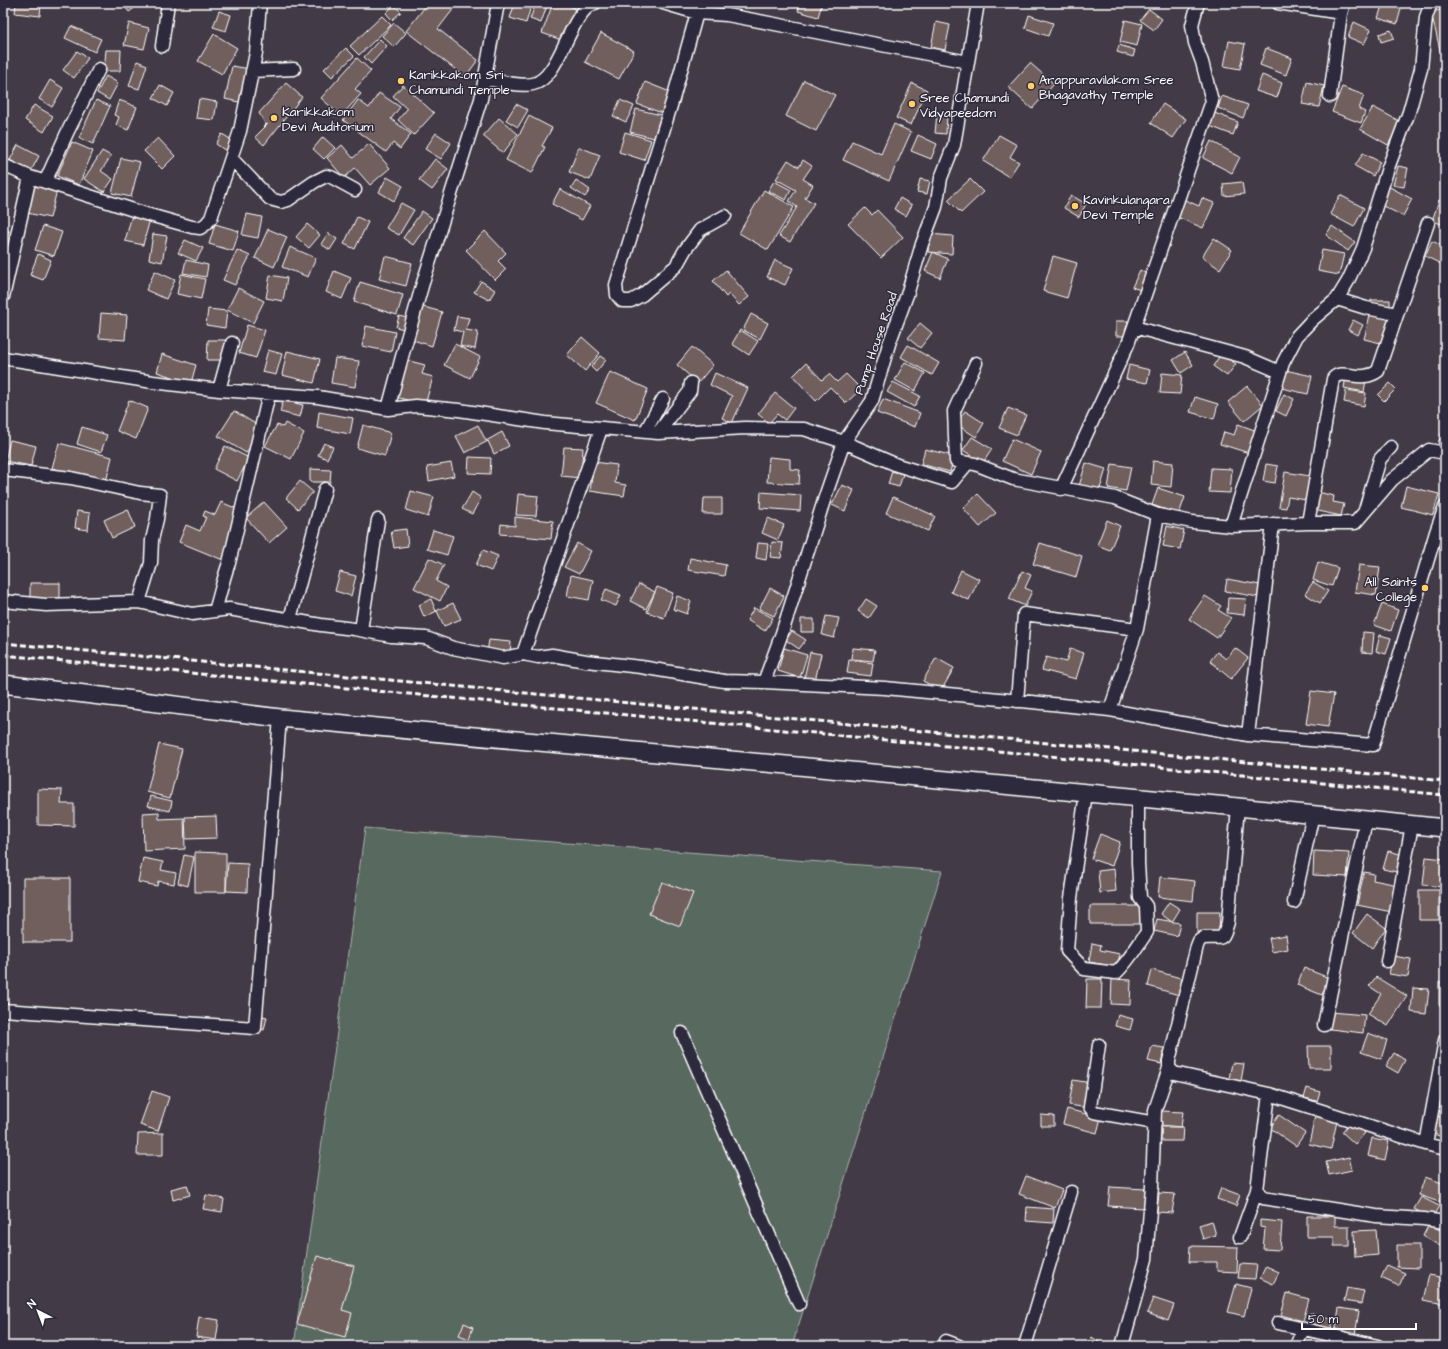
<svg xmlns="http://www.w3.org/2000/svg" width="1448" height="1349" font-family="'Architects Daughter',sans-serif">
<rect width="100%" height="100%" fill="#423a46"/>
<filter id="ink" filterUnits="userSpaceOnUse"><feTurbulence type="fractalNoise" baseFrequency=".025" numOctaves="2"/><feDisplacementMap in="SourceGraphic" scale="8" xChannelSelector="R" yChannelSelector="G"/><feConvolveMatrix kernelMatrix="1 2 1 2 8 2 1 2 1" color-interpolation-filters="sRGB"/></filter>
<g filter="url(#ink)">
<path fill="#596960" stroke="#acb4b0" d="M365 828 942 871 792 1346H294Z"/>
<path fill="#6f5e5c" stroke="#fff" d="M16 3H41L40 16 15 13Z
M122 3H141L129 12Z
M220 3H251L250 7Z
M428 3H458L438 29 478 60 465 77 406 31Z
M515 3H532L526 23 510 18Z
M536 3H548L541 23 530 19Z
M553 3H561L575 8 564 41 542 33Z
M800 3H822L818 17 798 11Z
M1383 3 1401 9 1397 24 1378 18Z
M394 5 401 12 392 20 386 13Z
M1149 9 1162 19 1154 30 1140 20Z
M1445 9V53L1441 54 1431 12Z
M219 11 231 15 226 31 213 27Z
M1029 15 1053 23 1048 36 1025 28Z
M382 16 391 25 359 55 350 46Z
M1125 20 1142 24 1137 46 1120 42Z
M936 22 950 25 945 50 931 47Z
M1354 22 1371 30 1364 44 1348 37Z
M129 23 149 28 144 49 124 45Z
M394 23 406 33 394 47 382 36Z
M71 26 101 39 95 52 65 38Z
M1391 30 1394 38 1381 42 1379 34Z
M601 33 634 51 619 79 585 62Z
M214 34 237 48 222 74 198 61Z
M380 39 387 46 371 64 364 57Z
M1229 41 1245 44 1240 69 1224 66Z
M1119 45 1135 50 1133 57 1117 52Z
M346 48 354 56 332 77 324 69Z
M1266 48 1292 58 1286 75 1260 65Z
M106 50H121L120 71H104Z
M77 51 88 58 74 78 63 70Z
M357 58 371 71 355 89 361 94 341 116 321 98Z
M137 61 147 65 139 89 129 86Z
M1030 63 1054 84 1032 109 1008 87Z
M232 66 250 69 243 103 225 99Z
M1262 75 1282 83 1277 98 1256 91Z
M106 76 118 83 109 100 97 93Z
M50 80 63 88 52 107 39 99Z
M804 80 835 95 816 131 786 116Z
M645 82 670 92 662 113 637 104Z
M1307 82 1324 86 1319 107 1302 104Z
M286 83 302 97 264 145 255 137 268 124 263 127 266 125 259 113Z
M912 83 927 90 911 125 896 118Z
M160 85 174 93 167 106 153 98Z
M403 85 434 113 414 135 398 120 407 109 393 96Z
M1342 87 1364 95 1359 109 1365 112 1361 123 1332 112Z
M379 93 400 107 391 119 411 134 400 149 393 143 386 152 343 120 358 100 369 108Z
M1222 96 1248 105 1243 118 1218 108Z
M199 99 217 102 214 120 196 118Z
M96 100 110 106 93 144 79 138Z
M119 100 137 107 128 130 116 125 119 117 114 115Z
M620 100 634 106 626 122 613 116Z
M516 104 528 110 518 127 506 120Z
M1163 104 1186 119 1173 138 1151 123Z
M34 105 53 116 44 132 25 120Z
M1373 107 1401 122 1388 145 1360 129Z
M636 109 661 115 654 138 630 132Z
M1212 112 1238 122 1233 135 1207 125Z
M937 113 947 114 946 134 935 133Z
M529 116 552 128 542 146 545 147 532 173 506 160Z
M499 118 518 134 503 153 483 136Z
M894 124 911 132 889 181 843 160 852 141 881 154Z
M625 132 651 140 644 160 619 152Z
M436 133 451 143 441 159 425 149Z
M222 134 232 140 226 151 216 144Z
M918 135 937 144 931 159 911 151Z
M999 135 1017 145 1010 157 1019 162 1009 177 983 161Z
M323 137 335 148 324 159 313 149Z
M158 138 175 156 162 169 144 151Z
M1211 141 1240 157 1232 173 1203 158Z
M72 142 93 151 79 185 57 176Z
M369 144 390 168 370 185 355 168 344 178 327 158 342 145 353 158Z
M18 145 39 156 31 171 10 160Z
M579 147 600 155 590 180 569 172Z
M102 151 111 156 101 171 113 179 104 192 84 179Z
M1363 153 1380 162 1373 176 1355 166Z
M121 158 140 162 131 197 112 193Z
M435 159 448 169 432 190 419 180Z
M788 160 799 167 803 160 812 166 803 179 813 185 805 198 814 203 790 242 779 236 797 207 789 201 796 190 776 179Z
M1398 166 1408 168 1404 187 1393 185Z
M387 177 403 186 394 201 379 192Z
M920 179 930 181 927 194 917 192Z
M970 179 983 192 961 213 948 200Z
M576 180 590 190 585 197 571 188Z
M774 181 791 190 786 200 768 191Z
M1242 182 1244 194 1224 196 1223 184Z
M33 184 57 190 50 218 27 213Z
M1388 186 1412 199 1403 216 1379 204Z
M560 189 590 206 582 220 552 204Z
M764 190 794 207 768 250 739 233Z
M1071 195 1086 204 1079 217 1064 208Z
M1340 195 1364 208 1354 227 1330 214Z
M900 198 912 205 906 216 894 209Z
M1202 198 1214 203 1203 228 1177 217 1185 200 1199 206Z
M1439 200 1445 201V225L1432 221Z
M401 203 414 210 399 235 386 228Z
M865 208 872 215 877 210 903 237 881 258 848 224Z
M422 211 432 218 413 245 403 238Z
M247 214 262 217 258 238 242 235Z
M132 215 150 219 143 245 125 241Z
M357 217 368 222 355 249 344 244Z
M215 224 239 231 233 251 209 244Z
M307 224 320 235 309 248 296 237Z
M43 226 62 232 54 256 35 250Z
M1332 226 1355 242 1348 251 1326 235Z
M3 228 9 231 3 243Z
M268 229 287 237 274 267 255 258Z
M485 231 506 253 498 261 506 269 495 280 466 250Z
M328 233 337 239 330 250 321 244Z
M153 234 167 236 162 262 149 259Z
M929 234 953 236 952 254 928 252Z
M1214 238 1232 250 1220 269 1202 257Z
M185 240 203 248 196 261 178 253Z
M1432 241 1445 247V266L1425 256Z
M290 247 316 258 308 277 282 267Z
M237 250 250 256 235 285 223 280Z
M1322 250 1344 254 1339 275 1318 271Z
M933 252 948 259 940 278 925 271Z
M38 254 51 260 43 280 30 275Z
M385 256 412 263 406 286 379 279Z
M1053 256 1077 263 1067 298 1043 291Z
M186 260 208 265 206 277 183 273Z
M775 260 793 268 785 285 767 277Z
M726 270 749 297 739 305 729 294 726 297 713 281Z
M1140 270 1147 274 1140 290 1132 287Z
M155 271 175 280 166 299 146 290Z
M334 271 351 278 342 299 326 292Z
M181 274 205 279 201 299 177 294Z
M270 275 287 278 283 301 266 298Z
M481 281 495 290 489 300 474 292Z
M360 282 403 295 397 315 354 302Z
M238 288 264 301 253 323 227 310Z
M1371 300H1390V308H1371Z
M420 306 442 312 432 346 410 339Z
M208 309 227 311 225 328 206 325Z
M1371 311 1392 316 1385 344 1364 339Z
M101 313 127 315 125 340 99 338Z
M751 314 768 323 760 339 743 330Z
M399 316 407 318 404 329 396 327Z
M457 316 469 318 466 330 478 332 475 349 460 346 463 332 454 330Z
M1353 320 1363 325 1358 335 1348 330Z
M1116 321H1128V336H1116Z
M920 323 932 333 920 348 908 338Z
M247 325 265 330 256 358 239 353Z
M366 326 395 332 391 352 362 346Z
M740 330 758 341 749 355 732 344Z
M582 337 600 353 585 371 567 355Z
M208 340H226V360H207Z
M455 344 480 357 470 378 444 365Z
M908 345 939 363 932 375 901 357Z
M692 347 713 365 698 383 677 365Z
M268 350 282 354 276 375 262 372Z
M287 351 320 359 314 383 282 375Z
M1185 352 1193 365 1181 373 1173 360Z
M162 354 196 365 191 383 157 372Z
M1221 354 1236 364 1227 376 1213 366Z
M600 356 606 360 596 372 591 367Z
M335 358 359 361 355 387 331 383Z
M406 360 425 365 422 374 433 377 425 405 396 397Z
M905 362 925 373 915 391 895 380Z
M806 363 822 380 829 374 837 382 846 374 861 389 846 403 830 387 816 401 793 376Z
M1129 365 1150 370 1147 383 1126 379Z
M1285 370 1312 376 1308 394 1281 388Z
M610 372 648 389 635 420 596 403Z
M715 373 748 388 732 423 722 418 732 396 710 385Z
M1162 373 1182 375 1180 394 1160 393Z
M1346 376 1366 380 1364 392 1344 388Z
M893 382 920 396 914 407 887 392Z
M1390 383 1396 389 1384 401 1378 395Z
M1247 386 1263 405 1244 421 1228 402Z
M1346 390 1366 393 1364 406 1344 402Z
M775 393 794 408 785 420 777 414 769 423 758 414Z
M1284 394 1294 399 1286 416 1276 411Z
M1195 397 1218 404 1214 419 1190 412Z
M883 399 920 413 915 427 877 413Z
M129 400 148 408 136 439 117 431Z
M283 400 303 405 300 417 280 412Z
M1008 408 1026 415 1017 435 999 428Z
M234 411 257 425 260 432 246 453 218 436Z
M965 411 984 423 976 437 956 424Z
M319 412 353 418 350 434 317 428Z
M285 423 304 433 291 459 265 446 277 425 283 427Z
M1238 424 1257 431 1249 453 1220 444 1224 432 1234 435Z
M363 425 391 433 385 456 357 448Z
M478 425 486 441 502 432 509 446 494 454 488 441 465 453 456 436Z
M82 427 107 435 101 452 77 444Z
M1443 430 1445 431V446L1438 443Z
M972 437 992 449 983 463 963 450Z
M1012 439 1041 452 1031 474 1002 461Z
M10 440 36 446 31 466 5 461Z
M59 443 112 457 106 482 52 468Z
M324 443 333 447 327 459 318 455Z
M225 446 249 458 237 481 214 469Z
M564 447 583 448 581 478 561 476Z
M925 449 954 456 950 472 921 464Z
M469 457 491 458 490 474 468 473Z
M769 457 790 459V469L800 470 799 484 767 482Z
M1153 461 1173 463 1171 487 1151 485Z
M594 462 617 465 615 483 626 485 624 496 590 491Z
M451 463 454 476 429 481 427 467Z
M1086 463 1106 469 1099 492 1079 486Z
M1112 464 1131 467 1126 491 1108 488Z
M1266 464 1278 466 1275 483 1263 481Z
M1211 468 1232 469 1230 493 1209 492Z
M310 469 331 470 330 482H310Z
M892 471 903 474 899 487 888 484Z
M1285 472 1310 476 1306 500 1288 497 1286 508 1279 507Z
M300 481 313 492 298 509 286 498Z
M842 485 854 490 845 511 832 505Z
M1406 486 1439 494 1433 515 1401 507Z
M1158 488 1185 497 1179 514 1152 505Z
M411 491 434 497 428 517 406 510Z
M472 492 481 498 472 514 462 509Z
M761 492 801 495 800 511 760 508Z
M1318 492 1334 496 1333 502 1344 504 1341 516 1314 510Z
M518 494 538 496 536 516 516 515Z
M978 494 996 513 980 527 963 508Z
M893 497 935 516 928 531 886 513Z
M704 498H722V514H703Z
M221 502 244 512 223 560 179 542 186 525 200 531 206 517 203 516 205 511 215 515Z
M264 502 287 527 269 543 246 518Z
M128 509 135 527 112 538 104 520Z
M77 511 90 513 88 530 75 528Z
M515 517 553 521 551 539 500 534 501 524 515 526Z
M768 518 784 525 778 540 762 533Z
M1107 520 1120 526 1110 550 1097 545Z
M1167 526 1184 530 1180 549 1163 546Z
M406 529 408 546 394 548 391 531Z
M433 530 453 536 447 555 427 549Z
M772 542 783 543 781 558 770 557Z
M577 543 591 551 579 574 564 567Z
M758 543 768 544 766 560 756 558Z
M1040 543 1082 556 1076 577 1033 564Z
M483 550 498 556 491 571 476 565Z
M429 558 444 565 436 581 447 587 440 601 414 588Z
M690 558 726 565 724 576 688 570Z
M1318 562 1338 568 1332 586 1313 580Z
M1359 565 1380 567 1376 595 1355 592Z
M961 570 979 579 969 600 951 592Z
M1022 571 1031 575 1025 588 1032 591 1025 606 1009 599Z
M340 572 356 576 351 596 335 591Z
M571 575 593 580 589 600 567 596Z
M1227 579 1260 585 1258 597 1225 591Z
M1313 582 1328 591 1320 603 1305 594Z
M30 583H60V602H30Z
M639 584 655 592 646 609 630 601Z
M657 587 673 593 664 618 647 612Z
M770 588 784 596 774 616 759 609Z
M606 589 621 595 616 606 601 600Z
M677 596 691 601 687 614 673 609Z
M1205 596 1221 606 1218 610 1231 618 1217 638 1189 619Z
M1228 598 1246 599 1244 615 1227 613Z
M431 599 436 611 453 603 461 619 444 626 437 611 424 617 419 605Z
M866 599 877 606 869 618 858 611Z
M1382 604 1398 610 1391 631 1374 625Z
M754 608 773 618 765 631 747 620Z
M826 616 839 618 834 638 822 635Z
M801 619H814V632H801Z
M792 631 806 640 799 649 786 640Z
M1363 632 1374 633 1372 653 1362 652Z
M1380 635 1391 638 1386 654 1376 651Z
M489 640 511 642 510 654 487 652Z
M784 648 807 655 800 678 778 671Z
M853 648 875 650 873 661 852 659Z
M1235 648 1248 658 1231 679 1210 661 1217 652 1226 659Z
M1070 649 1084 653 1076 679 1042 670 1046 657 1066 662Z
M810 652 821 654 815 681 804 678Z
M936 658 954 668 941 691 923 681Z
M849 660 873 663 871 676 847 673Z
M1311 691 1334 694 1328 727 1306 724Z
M159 744 182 749 170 798 147 792Z
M38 789 62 790 61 804H74V826L38 825Z
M151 796 172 801 170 811 148 806Z
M159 812V819L184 818 185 849 144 851 143 813Z
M216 816 217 838 186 839 185 817Z
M1100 834 1120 842 1112 866 1091 859Z
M1314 851 1349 853 1347 877 1313 875Z
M1388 851 1400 854 1396 872 1383 869Z
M195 852 226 853V892H195Z
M184 855 194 857 188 886 178 883Z
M1426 857 1445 859 1444 887 1423 885Z
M143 858 163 862 161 870 176 873 174 884 158 881 157 886 138 882Z
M228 863 248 864 247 892 226 891Z
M1114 869 1116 891 1100 893 1098 871Z
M1364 872 1374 874 1373 880 1398 885 1392 912 1357 905Z
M1160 877 1195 881 1193 901 1158 897Z
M23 878H70V942H23Z
M662 882 693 893 680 926 649 914Z
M1419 890H1439V920H1419Z
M1169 902 1180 909 1172 922 1161 914Z
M1090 906H1142V924H1090Z
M1197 912H1220L1219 933H1197Z
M1367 914 1386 928 1372 948 1353 933Z
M1157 919 1180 923 1177 936 1154 931Z
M1286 935 1288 949 1272 952 1269 938Z
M1092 943 1101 945 1100 950 1120 954 1117 967 1089 962Z
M1393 956 1411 959 1408 977 1389 974Z
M1304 968 1329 978 1322 995 1297 985Z
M1152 970 1184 979 1179 995 1148 986Z
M1376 977 1407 996 1388 1026 1368 1014 1381 994 1369 986Z
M1087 979H1102L1101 1008H1086Z
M1112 979 1131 980 1130 1005 1111 1004Z
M1439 982H1445V1006L1439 1005Z
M1413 988 1429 989 1426 1014 1411 1012Z
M1331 1012 1365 1015 1363 1033 1330 1029Z
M258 1015 267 1017 264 1030 255 1028Z
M1118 1015 1133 1019 1130 1030 1115 1026Z
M1368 1033 1387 1040 1381 1059 1361 1052Z
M1152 1046 1164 1048 1161 1064 1148 1061Z
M1308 1046H1331V1068H1309Z
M1394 1053 1405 1060 1398 1073 1386 1066Z
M1232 1063 1244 1064 1241 1081 1229 1079Z
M1073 1080 1091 1083 1088 1108 1069 1105Z
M1307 1088 1320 1092 1317 1101 1304 1098Z
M152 1091 169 1097 158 1131 140 1125Z
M1067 1109 1101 1118 1097 1133 1063 1124Z
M1161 1111 1183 1112 1181 1127 1160 1125Z
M1041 1115 1054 1116V1126H1041Z
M1279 1115 1305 1133 1296 1146 1270 1128Z
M1315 1116 1337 1121 1331 1149 1309 1144Z
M1438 1116 1445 1119V1138L1431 1133Z
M1351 1121 1365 1133 1355 1144 1342 1132Z
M1161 1127H1183L1182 1141H1161Z
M163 1133V1155H137L138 1134Z
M1372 1138 1389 1141 1385 1160 1368 1156Z
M1349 1157 1352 1170 1329 1175 1326 1162Z
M1026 1176 1062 1190 1055 1208 1019 1194Z
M1425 1177 1445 1184 1439 1202 1419 1195Z
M187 1185 190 1195 173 1200 171 1189Z
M1110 1187 1145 1189 1144 1208 1108 1206Z
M1221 1188 1240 1195 1236 1206 1217 1199Z
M1159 1193 1175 1194 1172 1213 1157 1212Z
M206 1195 224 1199 222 1212 203 1209Z
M1421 1197 1439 1206 1432 1218 1414 1209Z
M1027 1207 1054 1209 1053 1223 1026 1221Z
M1307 1216H1335V1226H1349V1246H1334V1237H1307Z
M1260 1220 1282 1222 1280 1250 1263 1249 1265 1228 1260 1227Z
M1212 1221 1216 1235 1203 1239 1199 1225Z
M1429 1224 1445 1233V1237L1440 1246 1423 1236Z
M1376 1230 1378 1255 1355 1257 1354 1231Z
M1397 1245H1419V1268L1397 1267Z
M1190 1246 1238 1247 1237 1272 1217 1271V1262H1189Z
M317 1256 354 1266 342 1310 352 1313 345 1337 297 1324Z
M1240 1264 1257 1265 1255 1279 1238 1278Z
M1387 1265 1405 1273 1399 1286 1381 1278Z
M1266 1266 1279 1272 1273 1284 1260 1278Z
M1429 1275 1445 1278V1304L1423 1300Z
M1236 1284 1251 1288 1244 1316 1228 1312Z
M1347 1288 1364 1291 1361 1304 1344 1301Z
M1287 1293 1309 1299 1303 1321 1281 1315Z
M1153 1298 1174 1305 1168 1321 1147 1313Z
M1339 1308 1359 1311 1355 1335 1335 1332Z
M1310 1313 1334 1319 1330 1331 1307 1325Z
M199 1317 219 1320 216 1340 196 1337Z
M464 1323 473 1327 469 1339 459 1335Z
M1092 1337 1103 1345 1102 1346H1086Z"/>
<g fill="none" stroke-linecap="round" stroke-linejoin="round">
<g stroke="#fff" stroke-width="15">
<path id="minor" d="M498 3 481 99 422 286 403 353 388 409 416 406 459 410 545 423 658 433 745 428 804 429 844 442 897 465 952 482 968 463 975 464 1013 479 1115 498 1158 515 1192 522 1231 526 1308 523H1355L1392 480 1429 450 1445 453
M663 3 697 13 727 15 785 26 968 62
M1278 3 1341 13
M697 13 673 99 616 285 617 295 622 301H631L642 295 676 266 685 250 700 230 725 216
M162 46 168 3
M252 71 294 69
M484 78C499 81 518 87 533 84 561 78 569 11 595 3
M1330 96 1341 13 1344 3
M231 158 270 199 281 202 288 200 314 182 326 176 331 177 355 190
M3 165 30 177
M45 182 67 133 99 69
M3 297 30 177 146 214 192 227 200 228 206 224 211 218 240 131 256 53 260 3
M1337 299 1366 308 1397 314
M1134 327 1245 357 1280 372
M3 358 153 382 219 390 318 397 388 409
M219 390 232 343
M645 432 663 399
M658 433 690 391 691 383
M968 463 956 461 954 411 976 363
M3 470 71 478 140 493 160 495 157 519 152 540 151 563 139 602
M1061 489 1128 344 1212 101 1202 62 1195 43 1192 25 1198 3
M1365 510 1380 459 1391 447
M1308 523 1333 379C1341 367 1361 384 1378 371L1428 223
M1231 526 1283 363 1297 336 1312 320 1337 299 1348 281 1363 248 1388 168 1409 112 1421 69 1426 17 1431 3
M3 601 46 605 139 602 192 614 229 609 321 625 354 629 391 636 426 638 453 648 503 658 523 654 538 657 552 655 586 661 641 667 724 681 764 682 885 688 1052 704 1110 710 1248 735 1373 745 1436 532 1445 507
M215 611C220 595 223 579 229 563L269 394
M290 619 325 489
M361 630 378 520
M523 654 601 429
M764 682 782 633 826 494 844 442 872 401 889 344 907 295 922 244 936 207 941 178 954 145 978 3
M1017 701 1024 614 1137 629
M1110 710 1137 629 1158 515
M1248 735 1273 524
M1086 793 1071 898 1067 951 1084 969 1116 973C1129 961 1137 946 1147 932L1146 906 1140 898 1138 863V798
M1238 807 1228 922C1222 944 1222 936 1203 938L1199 941 1197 946 1169 1061V1068L1174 1073 1269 1094
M1294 902 1313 814
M1387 961 1412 825
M3 1010 255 1028 280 718
M1324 1025 1366 820
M682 1033 799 1304
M1445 1040 1426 1144 1269 1094 1257 1190 1263 1198 1376 1216 1424 1219 1445 1222
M1099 1045 1090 1107 1094 1112 1155 1123
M1426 1144 1445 1149
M1240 1237 1257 1190
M1278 1323 1378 1346
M946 1341 959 1346
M1025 1346 1071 1192
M1122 1346 1146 1259 1152 1186 1155 1110 1169 1068
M1296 1346 1303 1329"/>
</g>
<g stroke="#fff" stroke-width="20">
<path id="secondary" d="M3 684 280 718 1238 807 1445 828"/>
</g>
<use href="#minor" stroke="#2f2a3d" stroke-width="12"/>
<use href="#secondary" stroke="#2f2a3d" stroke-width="17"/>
<path stroke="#fff" stroke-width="3" stroke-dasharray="6 3" stroke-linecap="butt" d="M3 643 1445 781
M3 655 784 730 1445 795"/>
</g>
</g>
<g fill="#ffd166" stroke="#2f2a3d" stroke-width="1.5">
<circle cx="401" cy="81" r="4"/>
<circle cx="1031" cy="86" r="4"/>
<circle cx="912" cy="104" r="4"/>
<circle cx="274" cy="118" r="4"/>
<circle cx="1075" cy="206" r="4"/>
<circle cx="1425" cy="588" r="4"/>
</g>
<g text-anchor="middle" stroke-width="3" stroke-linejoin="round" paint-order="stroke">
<g font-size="13" fill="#fff" stroke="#2f2a3d" text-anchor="start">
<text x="409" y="79">Karikkakom Sri<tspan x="409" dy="15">Chamundi Temple</tspan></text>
<text x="1039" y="84">Arappuravilakom Sree<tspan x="1039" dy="15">Bhagavathy Temple</tspan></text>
<text x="920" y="102">Sree Chamundi<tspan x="920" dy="15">Vidyapeedom</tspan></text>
<text x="282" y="116">Karikkakom<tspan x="282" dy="15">Devi Auditorium</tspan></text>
<text x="1083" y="204">Kavinkulangara<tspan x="1083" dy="15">Devi Temple</tspan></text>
<text x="1417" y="586" text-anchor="end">All Saints<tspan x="1417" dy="15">College</tspan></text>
</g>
<g font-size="13" fill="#fff" stroke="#2f2a3d">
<text transform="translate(875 343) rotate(-71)" y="5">Pump House Road</text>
</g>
</g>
<rect width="1448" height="1349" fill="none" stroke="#2f2a3d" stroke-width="16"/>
<rect x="8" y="8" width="1432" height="1333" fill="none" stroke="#fff" stroke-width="1.5" filter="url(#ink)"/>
<g transform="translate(38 1311) rotate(318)" stroke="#2f2a3d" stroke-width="3" paint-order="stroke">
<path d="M0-3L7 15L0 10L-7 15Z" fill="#ffffff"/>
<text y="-6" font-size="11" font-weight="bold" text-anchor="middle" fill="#ffffff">N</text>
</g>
<path d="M1302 1323v6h114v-6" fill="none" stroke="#ffffff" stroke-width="2"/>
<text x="1308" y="1323" font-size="12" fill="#ffffff" stroke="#2f2a3d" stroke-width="3" paint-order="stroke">50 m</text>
</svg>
